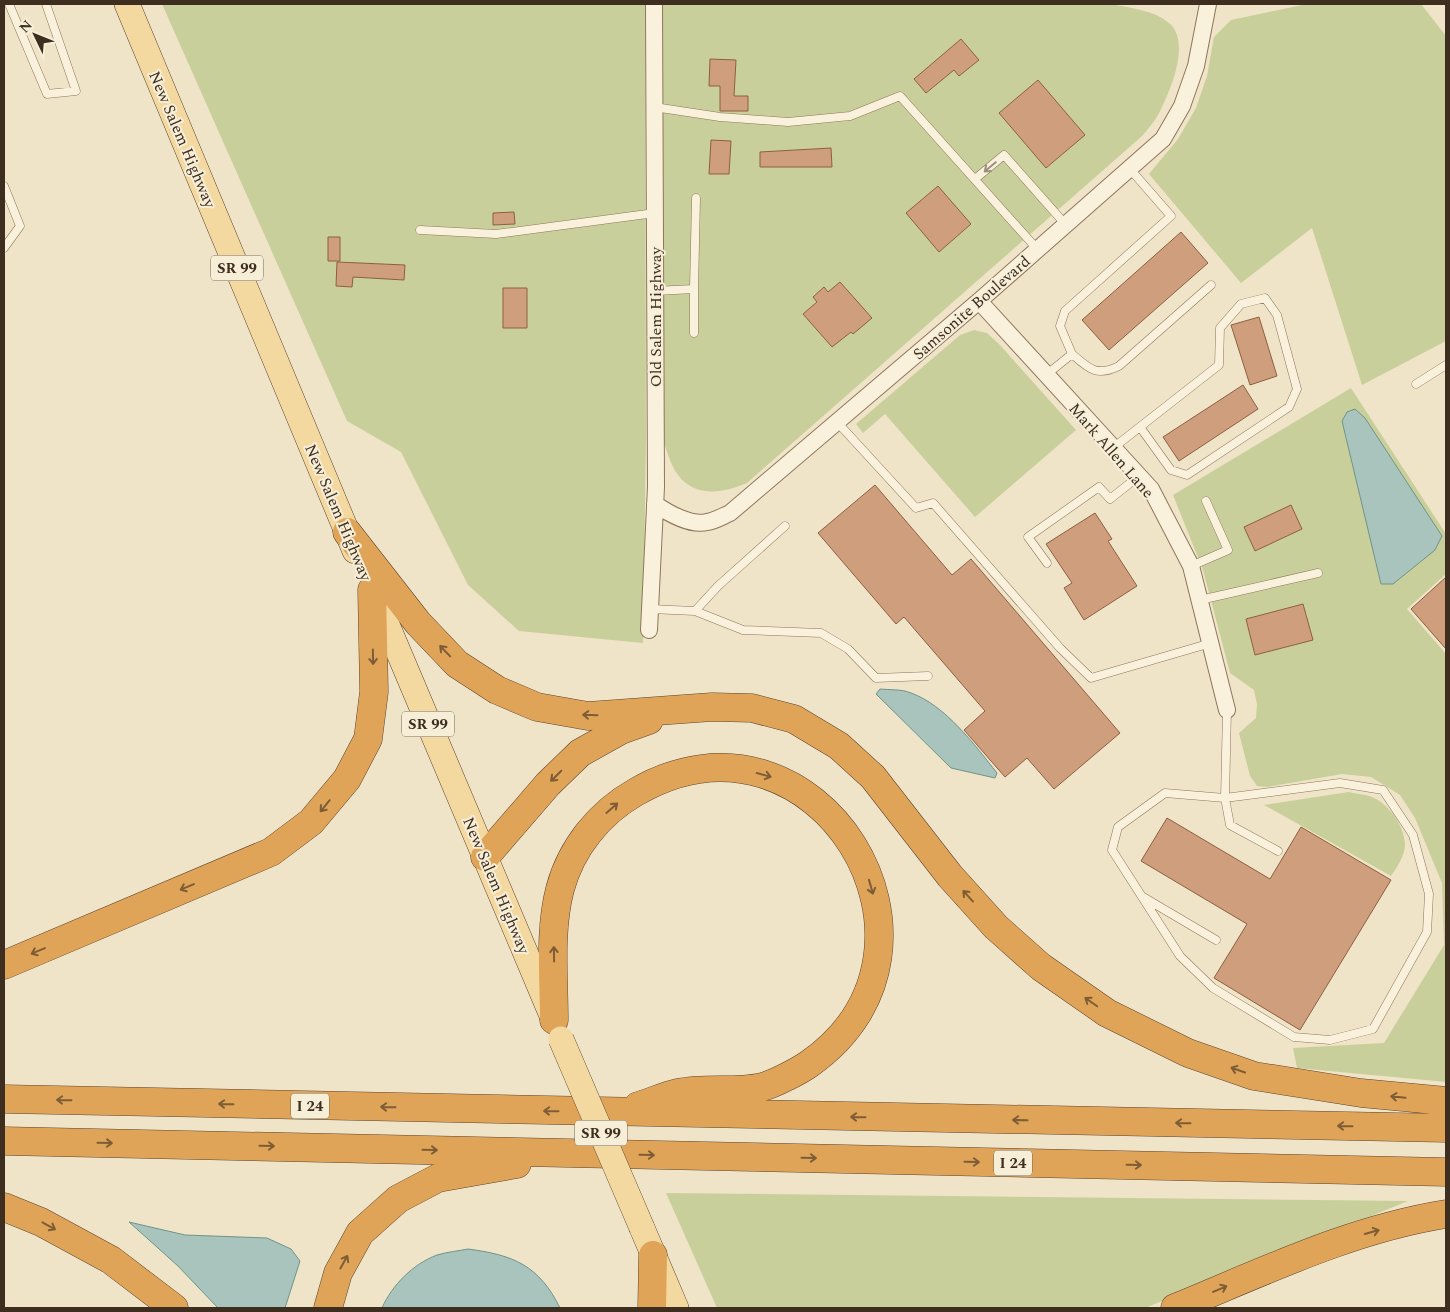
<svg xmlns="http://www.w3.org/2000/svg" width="1450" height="1312" font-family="Spectral,serif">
<rect width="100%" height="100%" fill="#f0e4c8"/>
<path fill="#c9cf9b" d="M162 4H645L646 439 643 643 519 631 468 585 401 452 347 421Z
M662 4H1111C1130 8 1154 10 1169 23 1191 41 1171 89 1161 109 1157 119 1148 129 1141 137L747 483C724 493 695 498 678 475 670 465 667 449 662 438Z
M1307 4H1421L1446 36V341L1362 385 1312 228 1241 283 1149 174 1178 139 1196 108 1207 76 1214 37 1231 20Z
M974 330 987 333 1000 345 1076 430 975 517 885 414 863 433 856 424 960 335Z
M1351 388 1446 534V574L1407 609 1446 654V1082L1297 1068 1293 1048 1384 1043 1444 945 1442 883 1415 818 1400 795 1371 777 1342 774 1267 787 1257 786 1250 776 1239 733 1256 718 1257 704 1254 690 1230 673 1203 570 1173 495Z
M1349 792C1356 794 1365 794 1372 797 1389 804 1404 825 1405 844 1405 856 1397 867 1391 876L1264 805Z
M666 1193 1408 1201 1145 1308H717Z"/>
<path fill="#a9c4bc" stroke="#6f938a" d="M1355 409 1365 418 1442 536 1435 550 1393 584H1381L1342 421 1347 412Z
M880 689C890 690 902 689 911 693 945 705 975 745 997 773L995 778 951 768 876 694Z
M129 1222 185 1235 267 1238 291 1249 300 1261 285 1308H218L178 1266Z
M468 1249C513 1255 539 1265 560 1308H382C392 1285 413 1264 437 1255 447 1252 458 1251 468 1249Z"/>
<path fill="#cf9f7d" stroke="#8d5f41" d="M961 39 979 60 959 76 954 70 926 93 914 79Z
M710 59 736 60 734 96H748V111H720V86H709Z
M1038 80 1085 135 1046 168 999 113Z
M711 140 731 141 729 174H709Z
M831 148 832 167H760V152Z
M938 186 971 224 939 252 906 213Z
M514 212 515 224 493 225V213Z
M1181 232 1208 263 1109 350 1082 320Z
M328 237H340V261H328Z
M337 262 405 265 404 280 353 277 352 287 336 286Z
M840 282 872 318 853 334 851 332 832 347 803 314 817 302 813 297 824 287 828 292Z
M503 288H527V328H503Z
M1259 317 1277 376 1250 385 1231 325Z
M1243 385 1258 409 1179 461 1163 437Z
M875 485 952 575 971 559 1120 733 1054 789 1027 758 1005 777 964 730 985 711 904 617 896 624 818 533Z
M1291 505 1302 529 1255 551 1244 527Z
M1095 513 1112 539 1108 541 1137 586 1084 620 1064 588 1072 583 1046 544Z
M1446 577V649L1411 609Z
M1303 604 1313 640 1255 655 1246 619Z
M1167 818 1270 879 1301 827 1391 880 1300 1030 1214 978 1247 924 1141 861Z"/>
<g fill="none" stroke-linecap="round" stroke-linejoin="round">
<g stroke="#8d765c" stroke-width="9">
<path id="lane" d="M9 4 47 94 76 91 46 4
M654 107 720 117 788 122 850 116 900 96 1038 250
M975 179 1004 155 1066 225
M4 186 20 226 4 248
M420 230 496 234 655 213
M694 289 696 198
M655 291 694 289V333
M1072 354 1060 326 1065 311 1171 216 1130 169
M1046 375 1072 354C1089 369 1097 377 1119 366L1211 285
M1416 384 1446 365
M837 422 916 508 933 503 1060 648 1091 678 1211 643
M1113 448 1219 365 1220 328 1241 304 1265 298 1277 315 1297 389 1289 407 1187 475 1171 470 1140 427
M1047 563 1028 537 1099 487 1110 499 1139 476
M1191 566 1228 550 1206 501
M1200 600 1318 573
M650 609 695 611 718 586 785 526
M695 611 743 630 821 633 848 649 876 678 928 676
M1227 710 1225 798 1165 793 1118 827 1112 850 1180 956 1213 988 1294 1037 1330 1040 1373 1029 1427 932 1429 894 1413 835 1383 790 1340 783 1225 798 1230 825 1278 851
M1143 897 1216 940"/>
</g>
<g stroke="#8d765c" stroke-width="18">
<path id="street" d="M979 301 1151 489 1191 566 1227 710
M655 504C668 513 691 526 707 522 715 521 723 516 730 513L979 301 1163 139 1182 106 1196 66 1208 4
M649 630 656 487 654 4"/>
</g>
<g stroke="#5b4430" stroke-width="26">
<path id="primary" d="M127 4 355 551
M374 594 553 1018
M642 1228 676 1308"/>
</g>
<g stroke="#5b4430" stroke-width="29">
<path id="highway" d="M347 532 418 623 457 664 497 690 537 707 588 716 712 707 752 708 794 719 839 746 873 777 950 876 996 927 1041 967 1107 1013 1188 1053 1254 1076 1361 1093 1446 1101
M485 857 548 784 580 753 621 730 649 720
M4 965 271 852 311 822 347 779 368 739 374 692 372 590
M554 1020C554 977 549 931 560 889 571 848 599 813 636 792 817 687 975 948 809 1064 799 1071 774 1084 762 1087 736 1093 705 1087 678 1093 665 1096 651 1102 638 1106
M4 1099 1446 1128
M4 1141 1446 1172
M4 1207 41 1222 111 1260 174 1308
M328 1308 338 1273 360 1233 398 1199 438 1178 517 1164
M652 1308 653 1255
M1175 1308C1263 1272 1351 1229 1446 1214"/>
</g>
<use href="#lane" stroke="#faf1dc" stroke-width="8"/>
<use href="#street" stroke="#faf1dc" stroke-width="16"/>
<use href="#primary" stroke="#f3d9a0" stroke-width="25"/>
<use href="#highway" stroke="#e0a458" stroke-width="28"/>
<g stroke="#5b4430" stroke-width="26" stroke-linecap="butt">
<path id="primary-bridge" d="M561 1039 642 1228"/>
</g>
<use href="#primary-bridge" stroke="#f3d9a0" stroke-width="25"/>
</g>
<defs><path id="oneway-shaft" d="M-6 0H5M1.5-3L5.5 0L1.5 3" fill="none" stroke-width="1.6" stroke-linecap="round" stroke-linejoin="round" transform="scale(1.25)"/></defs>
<use stroke="#9c907e" href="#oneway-shaft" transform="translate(990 167) rotate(140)"/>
<g stroke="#7e5d36">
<use href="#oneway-shaft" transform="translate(445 651) rotate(-134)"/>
<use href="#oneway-shaft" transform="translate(373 657) rotate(89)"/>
<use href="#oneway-shaft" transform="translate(590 715) rotate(-178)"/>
<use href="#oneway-shaft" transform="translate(764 775) rotate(15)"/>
<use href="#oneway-shaft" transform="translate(556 776) rotate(135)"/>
<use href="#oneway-shaft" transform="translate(325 806) rotate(129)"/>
<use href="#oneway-shaft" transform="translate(612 808) rotate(-41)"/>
<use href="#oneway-shaft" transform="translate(187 887) rotate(157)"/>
<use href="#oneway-shaft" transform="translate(871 887) rotate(74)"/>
<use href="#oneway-shaft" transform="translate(968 896) rotate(-132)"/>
<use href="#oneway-shaft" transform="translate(38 951) rotate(157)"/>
<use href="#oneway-shaft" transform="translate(554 954) rotate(-91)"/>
<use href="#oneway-shaft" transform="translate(1091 1002) rotate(-145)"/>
<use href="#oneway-shaft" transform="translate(1238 1070) rotate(-161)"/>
<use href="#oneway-shaft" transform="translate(1398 1097) rotate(-174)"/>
<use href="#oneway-shaft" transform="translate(64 1100) rotate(-179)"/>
<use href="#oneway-shaft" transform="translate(226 1104) rotate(-179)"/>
<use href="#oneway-shaft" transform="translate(388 1107) rotate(-179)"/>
<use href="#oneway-shaft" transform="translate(551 1111) rotate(-179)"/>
<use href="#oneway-shaft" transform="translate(858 1117) rotate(-179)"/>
<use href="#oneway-shaft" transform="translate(1020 1120) rotate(-179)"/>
<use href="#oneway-shaft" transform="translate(1183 1123) rotate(-179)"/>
<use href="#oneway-shaft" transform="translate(1345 1126) rotate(-179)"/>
<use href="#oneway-shaft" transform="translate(105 1143) rotate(1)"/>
<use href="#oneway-shaft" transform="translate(267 1146) rotate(1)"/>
<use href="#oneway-shaft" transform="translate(430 1150) rotate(1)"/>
<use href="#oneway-shaft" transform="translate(647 1155) rotate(1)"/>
<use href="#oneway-shaft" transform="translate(809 1158) rotate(1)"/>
<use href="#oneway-shaft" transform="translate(972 1162) rotate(1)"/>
<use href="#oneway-shaft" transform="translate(1134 1165) rotate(1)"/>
<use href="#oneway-shaft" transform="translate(49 1226) rotate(29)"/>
<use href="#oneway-shaft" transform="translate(1372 1232) rotate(-16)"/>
<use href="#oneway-shaft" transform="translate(344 1262) rotate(-61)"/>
<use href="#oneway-shaft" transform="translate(1220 1289) rotate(-23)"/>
</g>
<g text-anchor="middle" stroke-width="4" stroke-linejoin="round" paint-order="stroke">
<g fill="#f7eed8" stroke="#756857" stroke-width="1">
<rect x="211" y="255.5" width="52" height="25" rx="4"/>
<rect x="402" y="711.5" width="52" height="25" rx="4"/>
<rect x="291" y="1093.5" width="38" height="25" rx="4"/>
<rect x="575" y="1120.5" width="52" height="25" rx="4"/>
<rect x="994" y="1150.5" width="38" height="25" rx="4"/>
</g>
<g font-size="15" font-weight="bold" fill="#3d2e20">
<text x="237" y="273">SR 99</text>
<text x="428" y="729">SR 99</text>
<text x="310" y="1111">I 24</text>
<text x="601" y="1138">SR 99</text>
<text x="1013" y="1168">I 24</text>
</g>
<g font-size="16" fill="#3d2e20" stroke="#f7eed8">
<text transform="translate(183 139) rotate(67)" y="6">New Salem Highway</text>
<text transform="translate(971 307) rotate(-41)" y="6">Samsonite Boulevard</text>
<text transform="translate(655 317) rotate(-90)" y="6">Old Salem Highway</text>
<text transform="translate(1112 450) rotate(49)" y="6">Mark Allen Lane</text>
<text transform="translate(339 512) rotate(67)" y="6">New Salem Highway</text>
<text transform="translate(497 885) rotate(67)" y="6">New Salem Highway</text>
</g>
</g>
<rect width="1450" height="1312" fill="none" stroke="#3d2e20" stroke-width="10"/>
<g transform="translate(35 35) rotate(313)" stroke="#f7eed8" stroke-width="4" paint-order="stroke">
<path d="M0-4L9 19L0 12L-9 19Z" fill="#3d2e20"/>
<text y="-8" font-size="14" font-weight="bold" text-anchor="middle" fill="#3d2e20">N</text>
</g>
</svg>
